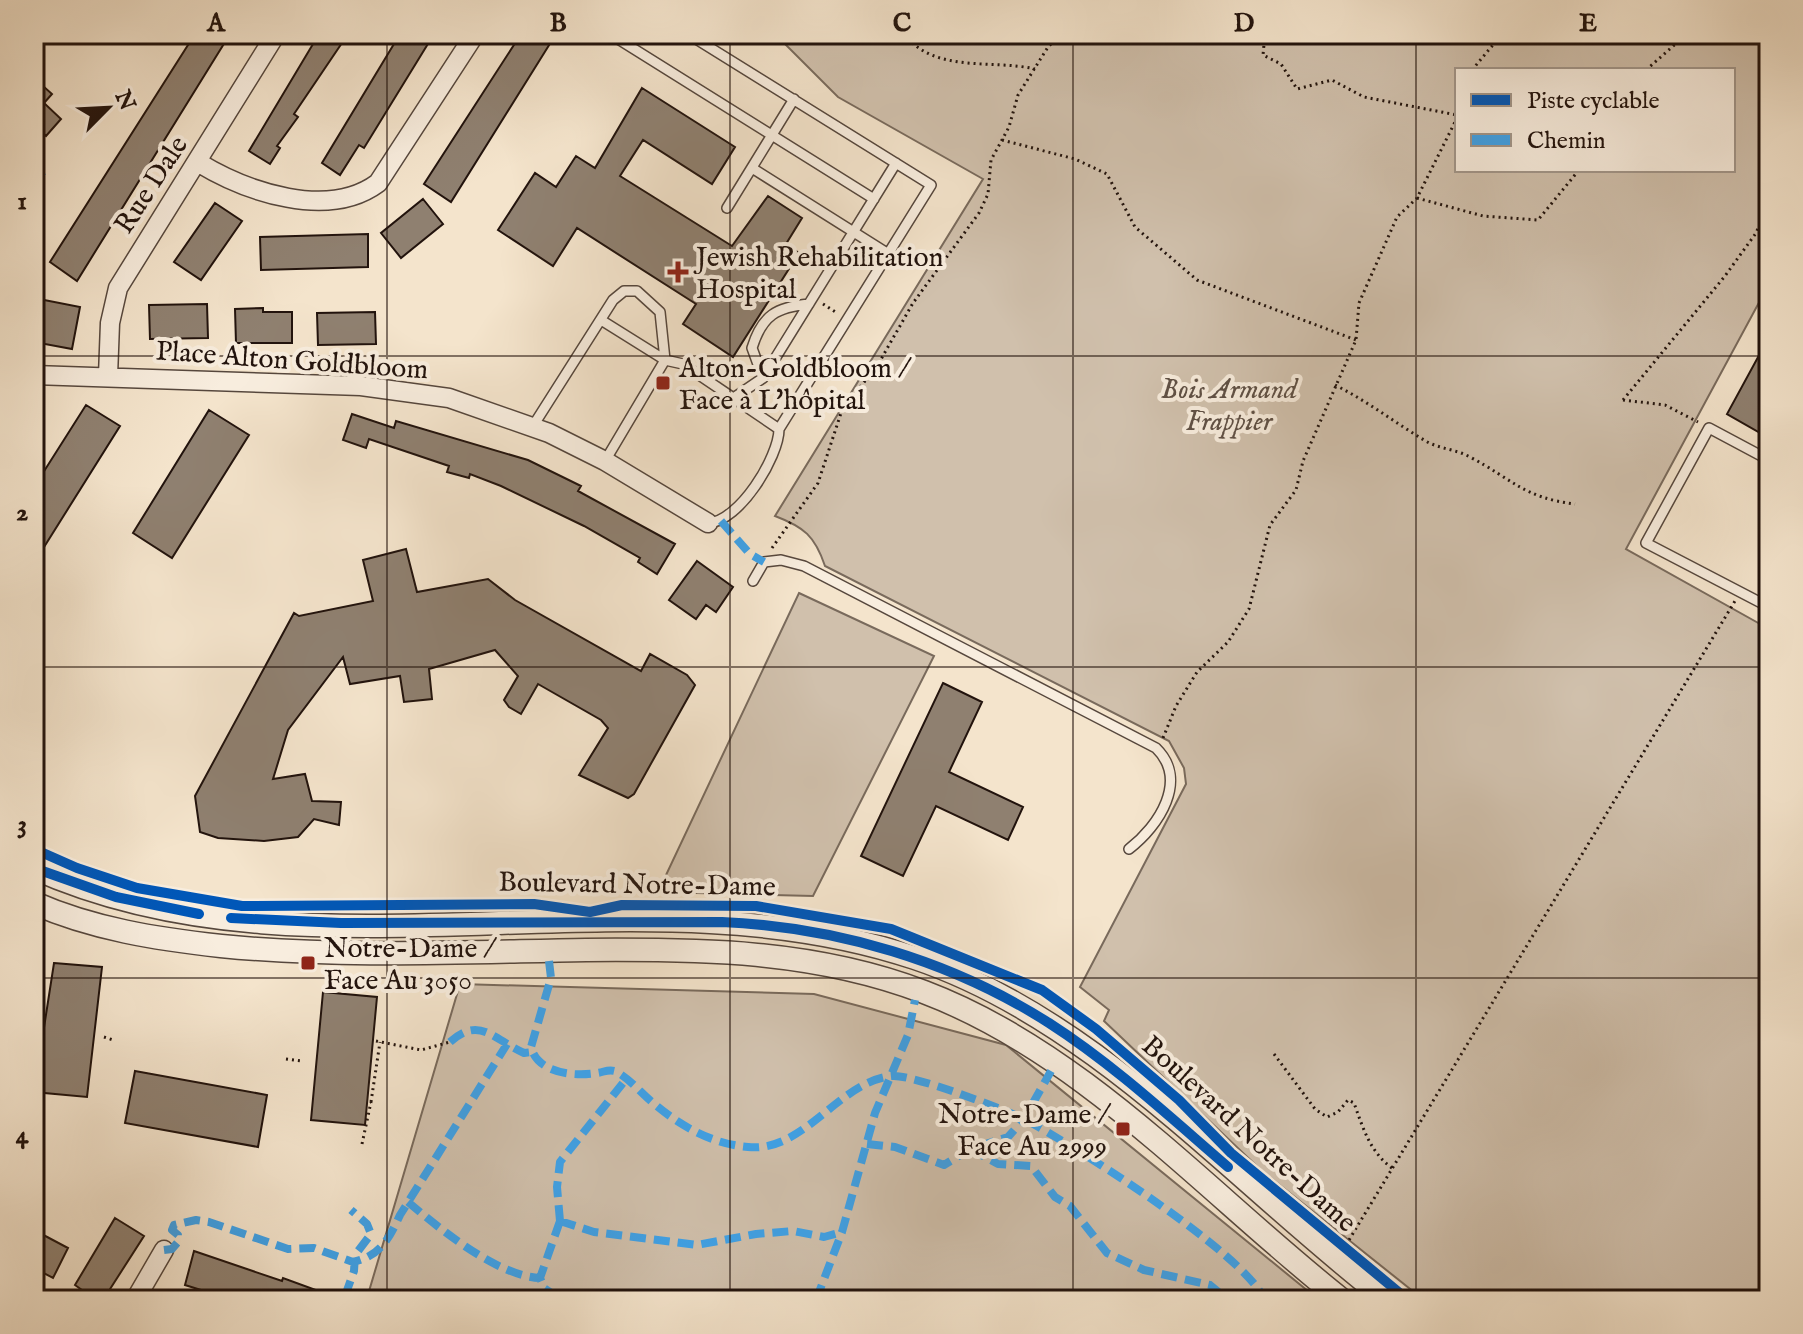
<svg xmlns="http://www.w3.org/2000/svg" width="1803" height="1334" font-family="'IM FELL English',serif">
<rect width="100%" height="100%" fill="#f4e4cc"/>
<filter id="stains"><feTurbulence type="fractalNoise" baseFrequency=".0025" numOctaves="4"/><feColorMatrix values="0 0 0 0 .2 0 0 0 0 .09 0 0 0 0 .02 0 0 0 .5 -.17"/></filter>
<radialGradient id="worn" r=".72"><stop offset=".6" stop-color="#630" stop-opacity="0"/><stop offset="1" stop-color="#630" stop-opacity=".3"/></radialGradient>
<path fill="#d0c0ac" stroke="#796a5c" stroke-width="2" fill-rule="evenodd" d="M775 34H1769V284L1626 549 1769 629V1300H1424L1262 1171 1104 1021 1109 1010 1080 987 1186 784 1184 768 1169 741 825 566C815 536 804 527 775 516L983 179 838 97ZM1457 70H1733V170H1457Z
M799 593 934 656 813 896 658 892Z
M460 984 814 994 1006 1045 1319 1300H372L367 1298Z"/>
<path fill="#8f8070" stroke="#22130d" stroke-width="2" d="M195 34H230L77 281 50 262Z
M319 34H348L294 114 298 117 277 146 280 148 270 164 249 151Z
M400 34H434L364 148 359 145 340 175 322 163Z
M521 34H556L451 202 424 184Z
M34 78 52 94 44 103 61 119 46 136 34 125Z
M642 88 735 147 712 184 643 140 620 176 732 246 768 196 802 218 786 244 799 253 733 357 683 324 696 304 577 228 553 266 498 230 535 173 556 187 576 156 595 168Z
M423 199 443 224 401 258 381 233Z
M215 203 242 221 201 280 174 262Z
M368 234V267L261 270 260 237Z
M34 298 80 307 72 349 34 342Z
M207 304 208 338 150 339 149 305Z
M263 308V312H292V343H236L235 309Z
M375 312 376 344 318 345 317 313Z
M1769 337V438L1727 414Z
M86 405 120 426 34 563V487Z
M209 410 249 435 172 558 133 533Z
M352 414 394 428 396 421 528 460 581 486 578 491 675 544 657 574 638 562 640 558 584 526 501 486 470 474 469 478 447 472 449 466 369 439 366 448 343 440Z
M406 549 417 592 488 579 515 600 641 671 650 654 687 675 695 685 634 794 628 798 579 775 608 728 601 720 538 684 521 714 509 707 504 700 518 676 495 650 429 669 432 699 404 702 400 676 350 684 343 657 288 730 273 779 305 774 312 801 341 802 339 825 314 819 298 837 264 841 218 838 200 832 195 796 294 613 299 616 373 601 363 560Z
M697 561 733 587 716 612 706 605 696 619 669 600Z
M943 683 982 702 949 772 1023 807 1008 840 936 806 903 876 861 856Z
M54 963 102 967 87 1097 34 1092Z
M323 992 377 997 365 1125 311 1120Z
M135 1071 267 1095 258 1147 125 1123Z
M115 1218 144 1236 103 1300H96L75 1285Z
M34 1230 68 1248 53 1278 34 1268Z
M194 1251 282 1281 283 1278 343 1300H233L185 1285Z"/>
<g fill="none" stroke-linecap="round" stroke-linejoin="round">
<g stroke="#56473d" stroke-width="12">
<path id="service" d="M610 34 874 199
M688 34 931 185 779 429
M752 168 887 253
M727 208 794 99
M601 320 665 360 683 364 779 429C779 457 739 522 708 523
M763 378 752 348C762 315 777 307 809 304
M735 397 763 378 896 163
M533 426 613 300 624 291H637L660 312 665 360 605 461
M1769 460 1709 428 1646 543 1769 607
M753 581 764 562 781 560 804 566 1156 748C1189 780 1159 826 1129 849"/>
</g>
<g stroke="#56473d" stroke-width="21">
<path id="minor" d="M199 163C247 192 328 220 378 183L475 34
M34 375 361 386 449 398 549 433 605 461 708 523
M108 376 110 323 118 288 276 34
M135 1300 164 1250"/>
</g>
<g stroke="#56473d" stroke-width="25">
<path id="tertiary" d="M34 868C310 992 632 863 915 958 1097 1019 1238 1185 1388 1300
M34 903C93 929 157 939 221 946 342 958 465 952 586 950 701 949 814 950 924 992 1085 1053 1209 1195 1342 1300"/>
</g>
<path stroke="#22130d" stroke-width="3" stroke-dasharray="2 4" stroke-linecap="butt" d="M904 34C935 74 993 59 1035 69
M1265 34 1263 55 1281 64 1297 89 1332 80 1364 97 1457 115
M1472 70 1502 34
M1646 70 1680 40 1693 34
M1002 140 1075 159 1107 174 1135 227 1197 280 1356 340
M1417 198 1483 216 1538 220 1579 170
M823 304 837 313
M1335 385C1367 401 1394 422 1424 440 1438 449 1456 449 1470 457 1512 479 1524 498 1575 504
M1623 400 1725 276 1756 233 1769 203
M1623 400 1665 405 1698 422
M772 548 818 483 843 407 876 368 913 303 979 213 988 194 991 160 1009 127 1018 95 1048 47 1061 34
M1163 738 1176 706 1197 672 1228 642 1249 609 1270 525 1296 490 1303 461 1356 340 1359 303 1397 217 1417 198 1457 118
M104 1037 113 1040
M376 1041 421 1050 450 1042
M1274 1054 1315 1109 1327 1117 1338 1112 1348 1100 1354 1103C1363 1128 1370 1152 1392 1168
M286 1059 301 1061
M371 1102 380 1042
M362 1144 371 1102H368
M1346 1245 1735 601"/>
<use href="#service" stroke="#f8edde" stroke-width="9"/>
<use href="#minor" stroke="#f8edde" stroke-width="18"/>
<use href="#tertiary" stroke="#f8edde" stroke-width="22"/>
<path stroke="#3ea2e9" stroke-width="8" stroke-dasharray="16 8" stroke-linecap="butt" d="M34 168 43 177
M721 521 750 554 764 562
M549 961 551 978 531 1047C537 1073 574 1077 597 1073 605 1072 607 1069 615 1071 630 1079 639 1091 652 1102 680 1126 712 1144 748 1147 804 1153 839 1081 892 1076 912 1074 1003 1109 1024 1119 1075 1146 1243 1252 1265 1300
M450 1042C480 1015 494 1040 524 1053L532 1052
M867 1144 895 1147 944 1165 970 1149 1008 1137 1024 1119 1051 1071
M970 1149 998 1164 1031 1166 1055 1197 1070 1206 1107 1253 1144 1270 1210 1285 1228 1300
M408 1202C440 1229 497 1276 540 1278
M560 1221 594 1232 697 1245 756 1234 793 1231 824 1237 842 1232
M560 1221 557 1187 560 1162 627 1078
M560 1221 540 1278 544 1288 562 1300
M164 1250 172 1249 178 1242V1235L172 1230 174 1225 196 1220 209 1222 288 1249 314 1248 353 1262C380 1256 389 1239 400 1215L507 1044
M345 1296 354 1271 355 1255 371 1234 367 1224 351 1210
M816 1300 842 1232 875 1113 908 1035 915 1000"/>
<g stroke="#f8edde" stroke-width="15">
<path id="cycleway" d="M34 849 77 868 137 888 242 906 534 904 590 912 622 905 756 906 891 929 1042 990 1096 1029 1179 1100 1231 1153 1408 1300
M34 868 116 897 199 914
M231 918 341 923 722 922C837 927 952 961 1049 1023 1113 1064 1171 1118 1228 1167"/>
</g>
<use href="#cycleway" stroke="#0057b8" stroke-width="10"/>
</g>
<path fill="none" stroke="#22130d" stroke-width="2" stroke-opacity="0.55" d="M387 34V1300M730 34V1300M1073 34V1300M1416 34V1300M34 356H1769M34 667H1769M34 978H1769"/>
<g fill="#8f2418" stroke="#f8edde" stroke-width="3">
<path d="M674 260h8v8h8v8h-8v8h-8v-8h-8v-8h8z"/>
<rect x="655" y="375" width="16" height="16" rx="4"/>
<rect x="300" y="955" width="16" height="16" rx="4"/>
<rect x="1115" y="1121" width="16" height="16" rx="4"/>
</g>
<g text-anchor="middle" stroke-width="8" stroke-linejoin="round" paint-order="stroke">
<g font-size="28" fill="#22130d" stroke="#f8edde">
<text transform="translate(150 184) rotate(-57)" y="10">Rue Dale</text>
<text transform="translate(292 359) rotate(4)" y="10">Place Alton Goldbloom</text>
<text transform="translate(637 883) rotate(1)" y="10">Boulevard Notre-Dame</text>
<text transform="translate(1250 1133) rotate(42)" y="10">Boulevard Notre-Dame</text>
</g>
<g font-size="28" fill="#22130d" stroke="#f8edde" text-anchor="start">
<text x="696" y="266">Jewish Rehabilitation<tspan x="696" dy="32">Hospital</tspan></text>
<text x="679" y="377">Alton-Goldbloom /<tspan x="679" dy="32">Face à L'hôpital</tspan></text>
<text x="324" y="957">Notre-Dame /<tspan x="324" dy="32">Face Au 3050</tspan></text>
<text x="1107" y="1123" text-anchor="end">Notre-Dame /<tspan x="1107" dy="32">Face Au 2999</tspan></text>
</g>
<g font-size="28" font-style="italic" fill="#5f5045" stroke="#f8edde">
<text x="1229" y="398">Bois Armand<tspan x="1229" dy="32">Frappier</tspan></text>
</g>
</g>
<rect width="1803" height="1334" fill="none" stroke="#f4e4cc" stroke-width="88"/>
<rect x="1455" y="68" width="280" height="104" fill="#f8edde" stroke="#a2968a" stroke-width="2"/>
<rect x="1471" y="94" width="40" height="12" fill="#0057b8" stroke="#a2968a" stroke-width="2"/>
<text x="1527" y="108" font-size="24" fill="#22130d">Piste cyclable</text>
<rect x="1471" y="134" width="40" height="12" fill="#3ea2e9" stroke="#a2968a" stroke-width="2"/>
<text x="1527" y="148" font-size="24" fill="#22130d">Chemin</text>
<g transform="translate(108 108) rotate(66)" stroke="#f8edde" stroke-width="6" paint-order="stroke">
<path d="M0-6L14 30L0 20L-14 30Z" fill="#22130d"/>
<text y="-12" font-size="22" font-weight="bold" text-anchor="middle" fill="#22130d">N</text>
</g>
<rect x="44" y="44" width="1715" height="1246" fill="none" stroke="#22130d" stroke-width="3"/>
<g font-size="26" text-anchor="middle" font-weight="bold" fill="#22130d">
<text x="216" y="31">A</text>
<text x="558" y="31">B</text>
<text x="902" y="31">C</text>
<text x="1244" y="31">D</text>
<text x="1588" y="31">E</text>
<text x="22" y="209">1</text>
<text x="22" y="520">2</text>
<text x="22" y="832">3</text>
<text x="22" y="1143">4</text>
</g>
<rect width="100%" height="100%" filter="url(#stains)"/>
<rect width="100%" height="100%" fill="url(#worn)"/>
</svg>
